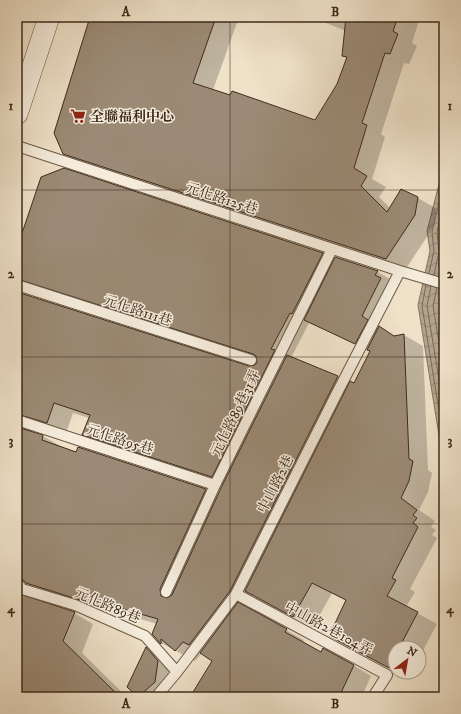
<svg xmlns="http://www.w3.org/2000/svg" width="461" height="714" font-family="'IM FELL DW Pica','Noto Serif TC',serif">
<defs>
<pattern id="water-waves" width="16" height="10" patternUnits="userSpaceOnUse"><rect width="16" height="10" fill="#b3a48e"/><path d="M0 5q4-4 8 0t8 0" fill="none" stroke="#938673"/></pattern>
</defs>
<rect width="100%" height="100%" fill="#efe2c9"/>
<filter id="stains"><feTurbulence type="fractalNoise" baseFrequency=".005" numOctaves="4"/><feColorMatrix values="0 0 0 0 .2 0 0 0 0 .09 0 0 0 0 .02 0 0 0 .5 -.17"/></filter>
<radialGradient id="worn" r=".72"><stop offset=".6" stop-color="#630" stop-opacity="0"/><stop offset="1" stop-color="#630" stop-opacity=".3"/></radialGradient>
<path fill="url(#water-waves)" stroke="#857460" d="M444 165V489L442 454 418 305 430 251 427 231Z"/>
<path fill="#0003" fill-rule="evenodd" d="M91 17H239L213 90 315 121 338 85 348 58 343 55 346 31 311 17H420L412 43 417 46 409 64 404 63 381 134 385 137 372 179 386 187 379 197 390 208 418 198 437 209 434 226 405 270 84 165 64 154Z
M17 251 323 254 335 261 336 258 378 272 393 281 377 326 395 337 404 335 423 346 428 470 432 473 428 492 419 510 435 521 431 527 436 530 432 535 437 538 410 589 415 592 406 607 437 624 419 658V648H395V672L330 636 347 600 332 593 313 627 253 595 245 607 304 640 303 642 322 653 353 665 371 676 362 696 360 697H191L213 661 202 653 195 661 161 643 153 634 157 624 100 607 99 610 46 594 36 588 32 589 29 596 33 600 74 613 93 624 82 653 127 697H17V293L249 367 256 365 258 359 50 293 31 282 17 263ZM309 323H312L320 328V326L360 345 359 347 371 352 354 384H350L338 377 291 358ZM73 413 89 418 83 434 102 445 223 485 218 497 206 490 78 448 76 453 62 447 43 436 30 432V429L66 433Z
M146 648 157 655 169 668 166 688 156 697H140L128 687Z
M396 672H412L408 679Z"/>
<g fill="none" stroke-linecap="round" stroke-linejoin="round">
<path stroke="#796854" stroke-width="1" d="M429 273 434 251 432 232 444 182
M434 275 439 252 437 232 444 202
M426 285 422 306 444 441
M431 286 427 306 444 410
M437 288 433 306 444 373"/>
</g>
<path fill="#9b8a75" stroke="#3f2b1b" d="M90 17H216L193 83 230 95 232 91 315 120 337 84 347 57 342 56 346 17H398L393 31 398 34 390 54 385 53 362 123 367 125 354 168 367 176 361 186 387 212 401 189 418 197 415 215 386 259 63 154 54 133Z
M64 168 323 253 292 314 290 313 271 349 275 350 212 477 82 435 90 415 54 403 47 423 17 414V292L249 366 255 365 257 362 256 356 253 354 17 279V248L41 177Z
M335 257 378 271 375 275 381 278 362 316 368 320 355 344 304 320Z
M379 326 394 336 404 334 409 459 413 461 409 481 401 498 417 510 413 515 417 518 413 523 418 527 392 578 396 580 387 596 418 612 399 648H395V656L389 668 329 636 346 600 312 583 293 617 245 591 350 381 354 383 370 351 367 350Z
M287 355 338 376 230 591 189 645 183 642 175 651 161 639V644L152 634 158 619 81 597 80 600 26 583 22 579 17 577V427L43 435 42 440 76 452 78 447 206 489 160 589 161 596 167 598 172 595 221 488Z
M17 593 75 612 63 641 120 697H17Z
M238 602 287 629 285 632 321 652 323 648 354 665 339 697H190L212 661 200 653Z
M146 647 158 661 155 682 138 697 127 687Z"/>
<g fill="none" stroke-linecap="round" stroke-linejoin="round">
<g stroke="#6b5946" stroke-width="12">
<path id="service" d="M17 146 400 271 444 284
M17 285 251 360
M17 420 215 485
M17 583 22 589 75 605 145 636 177 672
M166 592 215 485 332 249
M236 594 387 675 373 697
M156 697 177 672 236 594 337 393 400 271"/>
</g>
<g stroke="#6b5946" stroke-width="22">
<path id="minor" d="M17 114 49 17"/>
</g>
<use href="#service" stroke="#f5ecdc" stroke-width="10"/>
<use href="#minor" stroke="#f5ecdc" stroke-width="21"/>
</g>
<path fill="none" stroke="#3f2b1b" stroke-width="1" stroke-opacity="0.55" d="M230 17V697M17 190H444M17 357H444M17 524H444"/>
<defs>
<g id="supermarket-bare" transform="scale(1.2)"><path d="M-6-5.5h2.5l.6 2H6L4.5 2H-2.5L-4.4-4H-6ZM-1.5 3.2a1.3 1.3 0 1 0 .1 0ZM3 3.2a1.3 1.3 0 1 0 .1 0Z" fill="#8f2418" stroke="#f5ecdc" stroke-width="2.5" paint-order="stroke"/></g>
</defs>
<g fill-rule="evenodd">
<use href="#supermarket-bare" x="78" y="116"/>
</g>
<g text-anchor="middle" stroke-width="3" stroke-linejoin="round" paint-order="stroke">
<g font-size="14" font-weight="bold" fill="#3f2b1b" stroke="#f5ecdc" text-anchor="start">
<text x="90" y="121">全聯福利中心</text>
</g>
<g font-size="14" fill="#3f2b1b" stroke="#f5ecdc">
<text transform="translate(222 198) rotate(18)" y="5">元化路125巷</text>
<text transform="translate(138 310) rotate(18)" y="5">元化路111巷</text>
<text transform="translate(235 413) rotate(-64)" y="5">元化路89巷31弄</text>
<text transform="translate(120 439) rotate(18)" y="5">元化路95巷</text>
<text transform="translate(275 484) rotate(-63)" y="5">中山路2巷</text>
<text transform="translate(108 605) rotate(23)" y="5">元化路89巷</text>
<text transform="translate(329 628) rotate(28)" y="5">中山路2巷104弄</text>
</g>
</g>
<rect width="461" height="714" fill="none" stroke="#efe2c9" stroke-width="44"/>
<g transform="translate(407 660) rotate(31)"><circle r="19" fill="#f5ecdc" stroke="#ac9f8f"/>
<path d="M0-3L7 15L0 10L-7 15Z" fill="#8f2418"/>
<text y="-6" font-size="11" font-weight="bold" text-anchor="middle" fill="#3f2b1b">N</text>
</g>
<rect x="22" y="22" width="417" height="670" fill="none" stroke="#3f2b1b" stroke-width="1.5"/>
<g font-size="13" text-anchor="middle" font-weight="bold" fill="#3f2b1b">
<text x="126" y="16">A</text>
<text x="335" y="16">B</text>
<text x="11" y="110">1</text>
<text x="450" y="110">1</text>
<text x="11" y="278">2</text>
<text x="450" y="278">2</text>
<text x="11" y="445">3</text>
<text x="450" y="445">3</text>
<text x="11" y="613">4</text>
<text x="450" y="613">4</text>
<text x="126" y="708">A</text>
<text x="335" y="708">B</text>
</g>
<rect width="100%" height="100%" filter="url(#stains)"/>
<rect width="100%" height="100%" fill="url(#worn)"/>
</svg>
